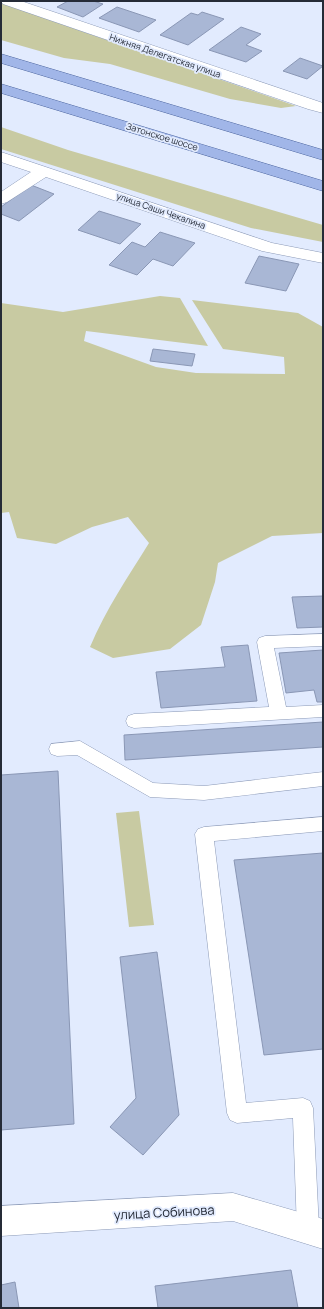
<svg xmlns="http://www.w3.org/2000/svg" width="324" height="1309" font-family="Manrope,sans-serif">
<rect width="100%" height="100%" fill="#e2ebfe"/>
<path fill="#c8caa2" d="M1 3 296 106 281 108 230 99 110 64 64 58 1 40Z
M1 127 68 150 323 225V242L251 228 1 149Z
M160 296 180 298 208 346 86 331 84 341 156 367 196 373 285 374 284 357 223 349 192 300 298 313 323 327V533L272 536 218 563 215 582 201 625 170 649 113 658 90 647C106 609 128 577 149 543L128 517 92 527 56 544 17 538 9 512 1 513V303L63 312Z
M139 811 154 925 129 927 116 813Z"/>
<path fill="#a9b7d5" stroke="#8a97b5" d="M68 1H93L103 4 83 17 57 7Z
M117 7 156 20 139 32 99 18Z
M202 12 224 19 188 45 160 35 191 13 198 15Z
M241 27 261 34 246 45 262 51 246 62 209 50Z
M300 58 323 66 307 79 283 71Z
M31 185 54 194 19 221 1 214V207Z
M99 211 141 224 120 244 78 230Z
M160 232 195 243 173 266 153 259 137 275 109 265 132 242 145 247Z
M259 256 299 264 286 291 245 283Z
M153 349 195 354 192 366 150 361Z
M323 596V627L297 628 292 597Z
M248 645 257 701 161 708 156 672 225 667 221 647Z
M323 650V702H317L314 690 286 693 279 653Z
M323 722V747L125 760 124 735Z
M58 771 74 1124 1 1130V775Z
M323 853V1049L264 1055 234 860Z
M157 952 179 1115 143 1155 110 1127 136 1098 120 957Z
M291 1270 298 1308H158L155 1286Z
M15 1282 19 1308H1V1285Z"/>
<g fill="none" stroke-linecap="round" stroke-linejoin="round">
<g stroke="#8c9ab7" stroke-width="1">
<path id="service" d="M323 634V646L274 648 286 707 323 705V717L134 728 128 726 126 721 128 716 134 714 269 707 257 642 259 638 265 636Z
M80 741 153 783 204 786 323 772V786L204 800 150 797 77 755 57 756 51 754 49 749 51 744Z
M323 817V831L214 841 246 1103 303 1098 310 1101 313 1108 319 1229 316 1237 308 1240 300 1237 297 1229 293 1118 237 1123 230 1120 227 1113 195 834 198 829 204 827Z"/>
</g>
<g stroke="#8c9ab7" stroke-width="1">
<path id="minor" d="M1 1H21L323 103V113L308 109 3 4Z
M1 152 272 243 323 253V263L262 251 46 177 7 202 1 204V192L31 172 1 162Z
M233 1193 323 1219V1249L233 1221 1 1236V1206Z"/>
</g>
<g stroke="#4d66a0" stroke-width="1">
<path id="primary" d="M1 54 323 150V160L1 63Z
M1 84 323 181V191L1 93Z"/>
</g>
<use href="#service" fill="#fff" fill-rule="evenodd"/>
<use href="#minor" fill="#fff" fill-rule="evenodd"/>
<use href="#primary" fill="#a1b6e8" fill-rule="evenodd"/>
</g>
<g text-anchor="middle" stroke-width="3.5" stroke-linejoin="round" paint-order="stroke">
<g font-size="9" fill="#252b37" stroke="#e2ebfe">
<text transform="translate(165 56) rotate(19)" y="3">Нижняя Делегатская улица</text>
<text transform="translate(162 137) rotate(17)" y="3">Затонское шоссе</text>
<text transform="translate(161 211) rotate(19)" y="3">улица Саши Чекалина</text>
</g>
<g font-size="13" fill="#252b37" stroke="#e2ebfe">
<text transform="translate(164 1212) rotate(-3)" y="5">улица Собинова</text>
</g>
</g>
<rect width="324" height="1309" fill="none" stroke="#252b37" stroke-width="4"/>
</svg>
